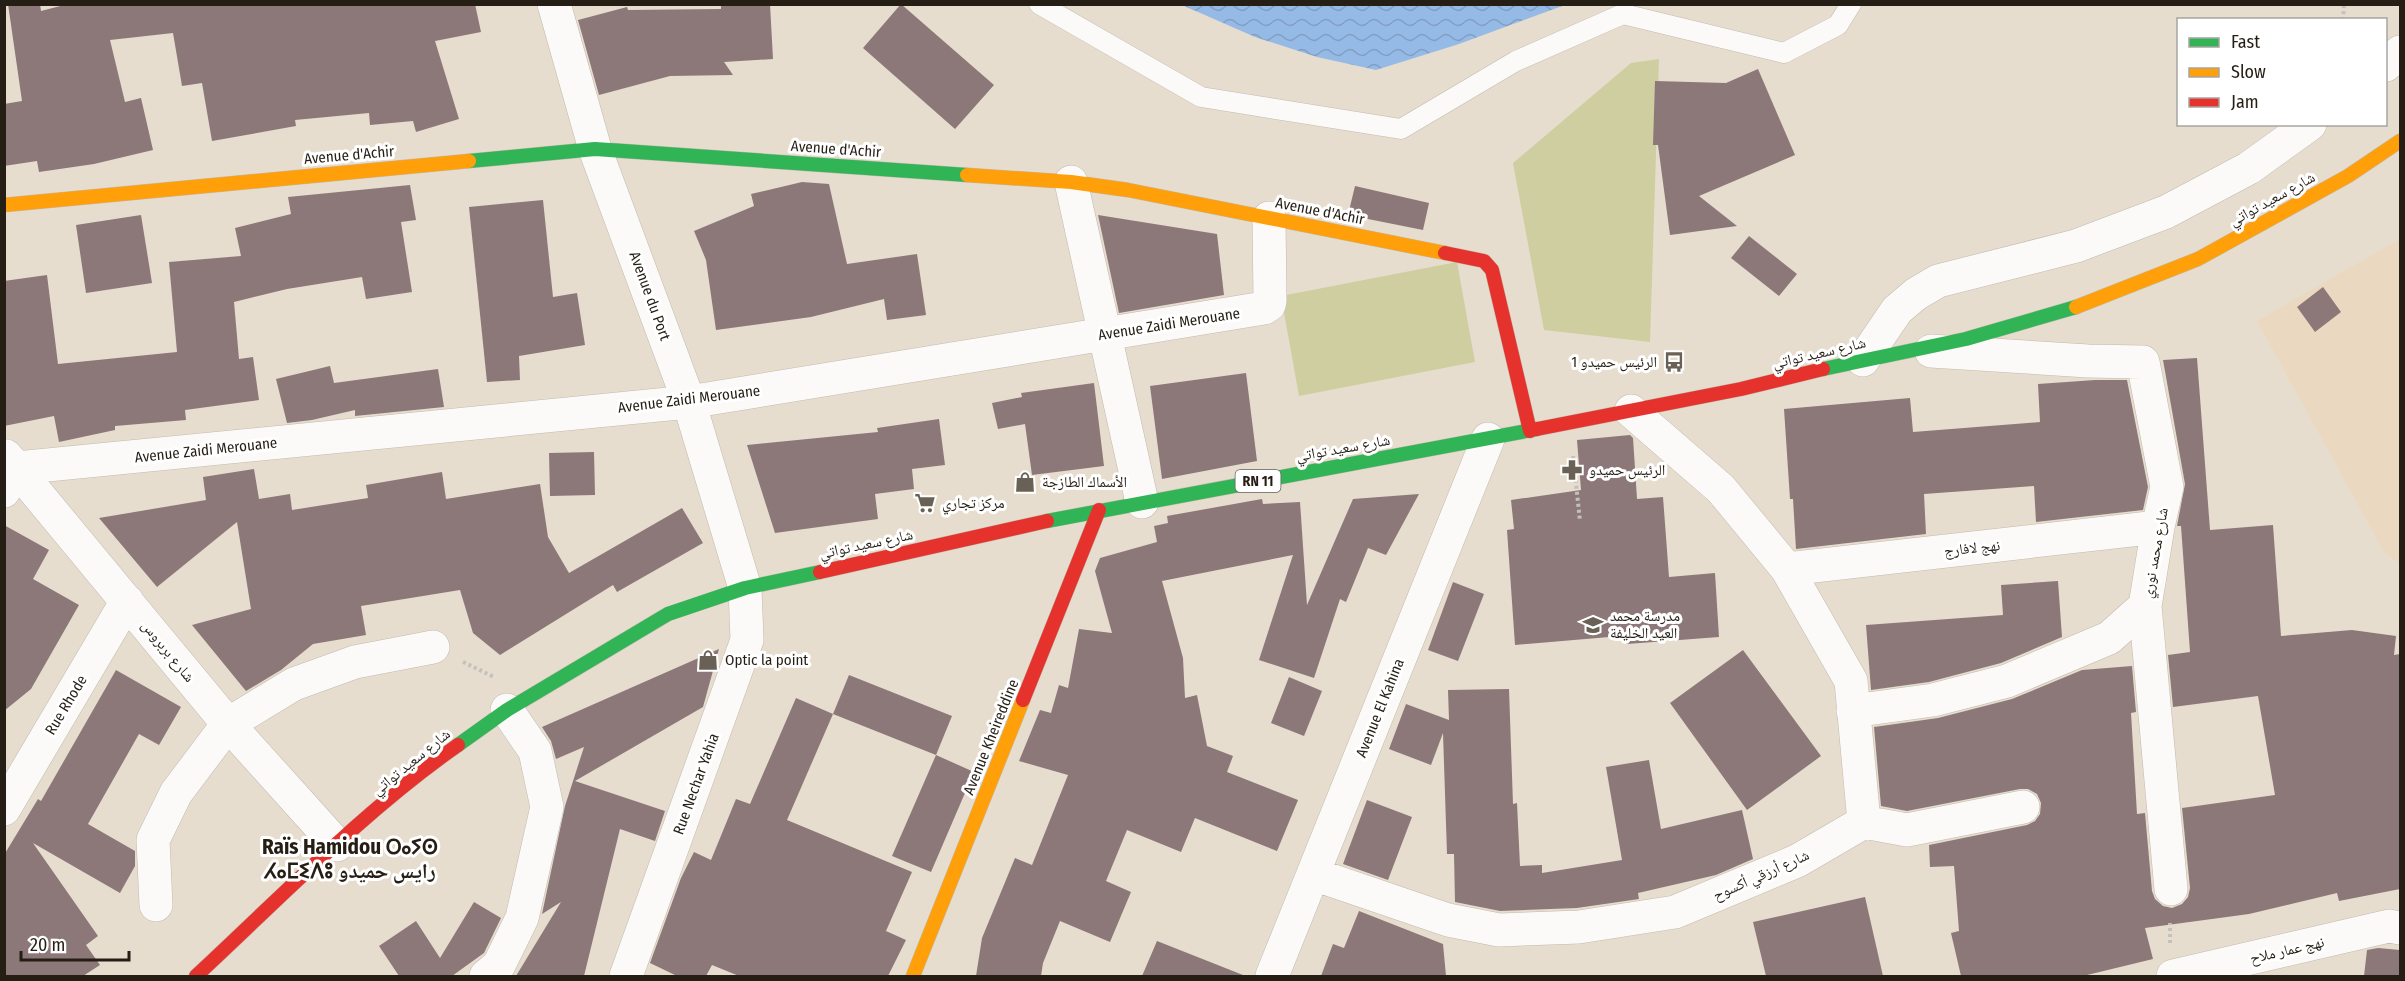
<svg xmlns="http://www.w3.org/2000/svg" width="2405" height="981" font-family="'Fira Sans Condensed','Noto Naskh Arabic','Noto Sans Tifinagh',sans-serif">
<defs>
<pattern id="water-waves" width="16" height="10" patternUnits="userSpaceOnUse" patternTransform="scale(1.5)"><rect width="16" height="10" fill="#96bae6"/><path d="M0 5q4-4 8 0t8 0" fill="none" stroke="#819fc4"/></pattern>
</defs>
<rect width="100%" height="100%" fill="#e6ddce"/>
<path fill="#ead9c0" d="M2400 239V564L2384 552 2257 321Z"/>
<path fill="#cfcea1" d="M1659 59 1650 342 1544 330 1513 163 1631 63Z
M1457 262 1475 362 1299 396 1281 296Z"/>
<path fill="url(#water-waves)" d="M1182 5H1565L1459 44 1376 70 1317 57 1255 37Z"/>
<path fill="#8c7879" d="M8 4H40L41 11 68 4H475L481 32 435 41 459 119 416 132 413 121 370 125 369 113 295 120 296 126 212 141 202 83 182 86 173 33 110 40 125 102 141 98 153 150 94 164 39 172 37 161 4 166V104L22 101Z
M721 4H770L773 59 724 62 733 75 670 76 599 95 578 20 627 7 628 10 721 9Z
M901 4 994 85 955 129 863 48Z
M1758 69 1795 155 1699 196 1737 226 1670 235 1658 145H1653L1655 81 1726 83Z
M802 182 829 184 847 264 917 254 926 315 887 320 884 299 811 317 716 330 706 260 694 231 754 206 751 194Z
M410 185 416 220 401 222 412 292 366 299 362 277 287 289 234 302 239 359 253 357 259 400 185 410 186 420 115 426V430L59 442 54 416 4 426V281L47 275 58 364 177 352 169 262 241 256 235 228 291 214 288 197Z
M1355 186 1429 203 1423 230 1348 215Z
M543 200 553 297 577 293 585 345 519 356 520 380 487 382 469 207Z
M141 215 152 283 86 293 76 225Z
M1098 215 1217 234 1224 295 1119 313Z
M1749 236 1797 274 1779 296 1731 258Z
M2323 287 2341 312 2315 332 2297 307Z
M2197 358 2210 530 2273 525 2281 636 2352 630 2396 636 2394 655 2400 654V889L2339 901 2337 893 2249 914 2145 928 2153 959 2083 976H1961L1951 933 1959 931 1954 866 1930 867 1929 845 2027 825 2035 821 2040 814 2041 803 2037 794 2028 789H2020L1907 811 1881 806 1874 727 1938 718 2012 699 2082 670 2132 666 2136 712 2131 713 2137 814 2145 813 2152 891 2155 899 2163 906 2172 908 2182 904 2188 897 2190 888 2182 808 2275 795 2258 696 2173 707 2168 655 2190 652 2181 526H2177L2185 484 2163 360Z
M330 366 334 383 438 369 444 407 355 416V410L312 420 287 423 276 379Z
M1246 373 1257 461 1162 479 1150 386Z
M2127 380 2148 487 2143 510 2036 522 2034 486 1924 494 1926 534 1796 549 1793 499H1790L1784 409 1910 398 1913 432 2040 422 2038 384 2095 380Z
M1094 383 1104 466 1032 475 1025 424 998 429 992 403 1022 397 1021 393Z
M939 419 945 465 912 469 914 489 875 494 878 519 775 533 747 445 878 432 877 428Z
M1630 435 1633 438 1637 499 1663 497 1669 577 1715 573 1719 637 1627 644 1621 636 1515 645 1507 530 1514 529 1511 500 1581 490 1577 440Z
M594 452 595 495 550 496 549 453Z
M254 469 259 499 290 494 292 510 368 498 366 485 442 472 446 499 540 484 548 537 569 573 682 508 703 543 617 592 613 585 500 655 473 633 460 590 361 606 366 635 313 644 281 670 246 691 192 625 251 609 237 522 157 587 99 518 206 500 203 477Z
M1419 494 1386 555 1368 548 1346 602 1340 599 1314 678 1259 660 1293 555 1162 581 1183 658 1185 698 1197 695 1207 746 1233 756 1227 772 1298 800 1277 851 1195 818 1181 852 1127 830 1106 881 1131 892 1110 942 1060 921 1043 963 1041 976H976L982 938 1015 858 1032 865 1068 775 1019 761 1040 710 1051 713 1059 685 1068 688 1079 629 1112 633 1095 571 1100 558 1157 542 1154 526 1168 523 1167 516 1262 499 1263 504 1300 502 1307 605 1353 499Z
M4 525 49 550 33 579 79 605 31 689 4 711Z
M2058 581 2062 637 2001 663 1929 682 1871 690 1866 625 2003 615 2001 585Z
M1453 582 1484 594 1458 661 1428 650Z
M719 649 703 707 575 781 665 811 655 841 620 829 584 976H516L561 902 542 914 565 806 584 747 556 759 551 741 542 727Z
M1743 650 1821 756 1747 810 1670 703Z
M116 670 181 707 159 745 139 734 88 824 135 851V866L120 893 33 843 98 936 86 945 100 965 83 976H4V855L38 799 41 801Z
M849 675 952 716 936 755 833 714Z
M1289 677 1322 691 1304 736 1271 723Z
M1509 689 1513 804 1517 803 1520 866 1542 865V873L1622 860 1606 767 1649 760 1661 829 1742 810 1753 859 1716 875 1638 893 1639 899 1577 908 1500 911 1455 902 1454 854H1447L1443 733 1431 765 1389 749 1406 704 1449 720 1448 690Z
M796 698 833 714 787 820 912 872 886 931 906 940 888 976H739L712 965 706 976H677L650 963 681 878 694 852 711 860 736 799 750 804Z
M936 755 974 772 931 872 892 856Z
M1367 800 1412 817 1388 880 1343 864Z
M1865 897 1883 976H1766L1753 922Z
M474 902 501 918 484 953 452 976H399L379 946 416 921 440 958Z
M1359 911 1443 944 1446 976H1321L1333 944 1344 948Z
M1157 941 1243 975 1242 976H1142Z
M2378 948 2400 950V976H2364L2367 950Z"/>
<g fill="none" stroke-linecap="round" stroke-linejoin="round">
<g stroke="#c1baae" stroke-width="21">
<path id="lane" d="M1039 4 1201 97 1401 129 1516 61 1623 14 1784 53 1838 25 1851 4"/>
</g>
<g stroke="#c1baae" stroke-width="34">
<path id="street" d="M554 4 595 149 689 402 745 588 747 640 626 976
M2386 65 2400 52
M1071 182 1142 502
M1931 351 2088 361 2143 362 2167 487 2158 527 2145 606 2171 889
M1863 360 1897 310 1916 294 1938 281 2076 246 2166 212 2249 168 2310 124
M6 456 228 724 337 845
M4 491 17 468 689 402 1264 308 1269 305 1270 301 1269 218
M1787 569 2158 527
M1853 711 1933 700 2007 681 2109 638 2145 606
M4 809 127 601
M1864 822 1907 830 2023 807
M1313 874 1448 920 1499 930 1579 927 1675 912 1797 861 1864 822 1851 681 1787 569 1721 489 1631 411
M156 905 153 840 176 793 228 724 294 684 355 662 433 647
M486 976 499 965 522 918 547 807 535 751 507 710
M1272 976 1488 439
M2173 976 2389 926 2400 928"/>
</g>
<g stroke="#c1baae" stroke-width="15">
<path id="fast" d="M469 161 595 149 967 175
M1823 369 1966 339 2076 307
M1047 521 1537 429
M458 745 507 710 668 614 745 588 820 572"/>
</g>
<g stroke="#c1baae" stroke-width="15">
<path id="slow" d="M967 175 1071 182 1128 190 1445 253
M4 205 469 161
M2076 307 2198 259 2348 176 2400 141
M913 976 1023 700"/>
</g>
<g stroke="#c1baae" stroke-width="15">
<path id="jam" d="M1445 253 1484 261 1492 270 1530 431
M1537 429 1741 389 1823 369
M820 572 1047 521
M1023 700 1099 510
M196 976C279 899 365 810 458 745"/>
</g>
<path stroke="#c4c1bc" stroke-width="4" stroke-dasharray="3 3" stroke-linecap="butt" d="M2343 20 2344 4
M1573 456 1580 521
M463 662 494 677
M2170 943V923"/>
<use href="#lane" stroke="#fbfaf8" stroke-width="20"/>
<use href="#street" stroke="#fbfaf8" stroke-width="33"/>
<use href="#fast" stroke="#30b455" stroke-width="14"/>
<use href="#slow" stroke="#ff9f0a" stroke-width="14"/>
<use href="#jam" stroke="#e5322d" stroke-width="14"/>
</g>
<defs>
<g id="bus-bare" transform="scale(1.62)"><path d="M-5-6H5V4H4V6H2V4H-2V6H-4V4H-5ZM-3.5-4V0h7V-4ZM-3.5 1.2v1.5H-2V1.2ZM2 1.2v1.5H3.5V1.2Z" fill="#696155" stroke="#fff" stroke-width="2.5" paint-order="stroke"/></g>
<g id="pharmacy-bare" transform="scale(1.62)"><path d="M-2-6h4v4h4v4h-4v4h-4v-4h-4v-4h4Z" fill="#696155" stroke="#fff" stroke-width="2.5" paint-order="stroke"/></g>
<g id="shop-bare" transform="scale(1.62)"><path d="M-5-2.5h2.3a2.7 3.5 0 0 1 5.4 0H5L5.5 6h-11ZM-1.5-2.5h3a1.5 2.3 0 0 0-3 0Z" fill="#696155" stroke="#fff" stroke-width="2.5" paint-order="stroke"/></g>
<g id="supermarket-bare" transform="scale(1.62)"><path d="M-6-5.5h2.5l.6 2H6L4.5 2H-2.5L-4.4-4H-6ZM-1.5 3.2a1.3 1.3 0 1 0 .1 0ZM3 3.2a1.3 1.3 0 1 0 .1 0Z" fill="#696155" stroke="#fff" stroke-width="2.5" paint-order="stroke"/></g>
<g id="school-bare" transform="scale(1.62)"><path d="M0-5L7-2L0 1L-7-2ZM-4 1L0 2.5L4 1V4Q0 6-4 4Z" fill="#696155" stroke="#fff" stroke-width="2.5" paint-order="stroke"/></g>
</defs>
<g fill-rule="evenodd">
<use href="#bus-bare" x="1674" y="362"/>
<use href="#pharmacy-bare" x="1572" y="470"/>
<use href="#shop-bare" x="1025" y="482"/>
<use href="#supermarket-bare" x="925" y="503"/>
<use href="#school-bare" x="1593" y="625"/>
<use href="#shop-bare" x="708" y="660"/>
</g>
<g text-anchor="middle" stroke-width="6" stroke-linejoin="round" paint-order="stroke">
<rect fill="#fff" stroke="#66625a" stroke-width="1.5" x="1235.5" y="470" width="45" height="22" rx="4.5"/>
<g font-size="14" font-weight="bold" fill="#251e14">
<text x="1258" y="486">RN 11</text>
</g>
<g font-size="15" fill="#251e14" stroke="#fff">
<text transform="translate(836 149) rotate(4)" y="5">Avenue d'Achir</text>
<text transform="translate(349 155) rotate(-5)" y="5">Avenue d'Achir</text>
<text transform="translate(2272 199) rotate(-29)" y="5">شارع سعيد تواتي</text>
<text transform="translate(1320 211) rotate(11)" y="5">Avenue d'Achir</text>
<text transform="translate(650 296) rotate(70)" y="5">Avenue du Port</text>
<text transform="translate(1169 324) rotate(-9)" y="5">Avenue Zaidi Merouane</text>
<text transform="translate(1819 353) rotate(-13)" y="5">شارع سعيد تواتي</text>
<text transform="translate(689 399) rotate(-7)" y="5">Avenue Zaidi Merouane</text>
<text transform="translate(1343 448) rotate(-10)" y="5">شارع سعيد تواتي</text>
<text transform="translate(206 450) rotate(-6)" y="5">Avenue Zaidi Merouane</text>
<text transform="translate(866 544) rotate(-12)" y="5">شارع سعيد تواتي</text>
<text transform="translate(1972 548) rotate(-6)" y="5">نهج لافارج</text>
<text transform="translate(2155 553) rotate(-80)" y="5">شارع محمد نوري</text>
<text transform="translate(168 651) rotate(51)" y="5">شارع بربروس</text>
<text transform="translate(66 705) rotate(-59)" y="5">Rue Rhode</text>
<text transform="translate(1380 708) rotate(-68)" y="5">Avenue El Kahina</text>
<text transform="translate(991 737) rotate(-68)" y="5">Avenue Kheireddine</text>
<text transform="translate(411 762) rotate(-39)" y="5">شارع سعيد تواتي</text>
<text transform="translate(696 784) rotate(-70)" y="5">Rue Nechar Yahia</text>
<text transform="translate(1761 875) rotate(-24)" y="5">شارع أرزقي أكسوح</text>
<text transform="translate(2287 950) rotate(-13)" y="5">نهج عمار ملاح</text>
</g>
<g font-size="15" fill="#251e14" stroke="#fff" text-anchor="start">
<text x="1657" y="367" text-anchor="end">الرئيس حميدو 1</text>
<text x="1589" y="475">الرئيس حميدو</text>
<text x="1042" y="487">الأسماك الطازجة</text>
<text x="942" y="508">مركز تجاري</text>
<text x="1610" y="621">مدرسة محمد<tspan x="1610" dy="17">العيد الخليفة</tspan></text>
<text x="725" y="665">Optic la point</text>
</g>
<g font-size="21" font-weight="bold" fill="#251e14" stroke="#fff">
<text x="350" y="854">Raïs Hamidou ⵔⴰⵢⵙ<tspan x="350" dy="24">ⵃⴰⵎⵉⴷⵓ رایس حمیدو</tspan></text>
</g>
</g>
<rect width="2405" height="981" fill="none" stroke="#251e14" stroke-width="12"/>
<rect x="2177" y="18" width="210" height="108" fill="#ffffff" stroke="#a8a5a1" stroke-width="1.5"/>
<rect x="2189" y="38" width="30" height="9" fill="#30b455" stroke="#a8a5a1" stroke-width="1.5"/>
<text x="2231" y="48" font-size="18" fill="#251e14">Fast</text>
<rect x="2189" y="68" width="30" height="9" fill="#ff9f0a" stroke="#a8a5a1" stroke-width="1.5"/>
<text x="2231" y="78" font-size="18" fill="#251e14">Slow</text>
<rect x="2189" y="98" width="30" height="9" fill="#e5322d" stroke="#a8a5a1" stroke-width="1.5"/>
<text x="2231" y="108" font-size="18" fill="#251e14">Jam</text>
<path d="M21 951v9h108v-9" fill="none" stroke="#251e14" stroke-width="3"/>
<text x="30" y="951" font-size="18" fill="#251e14" stroke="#ffffff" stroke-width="4.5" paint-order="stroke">20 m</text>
</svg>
